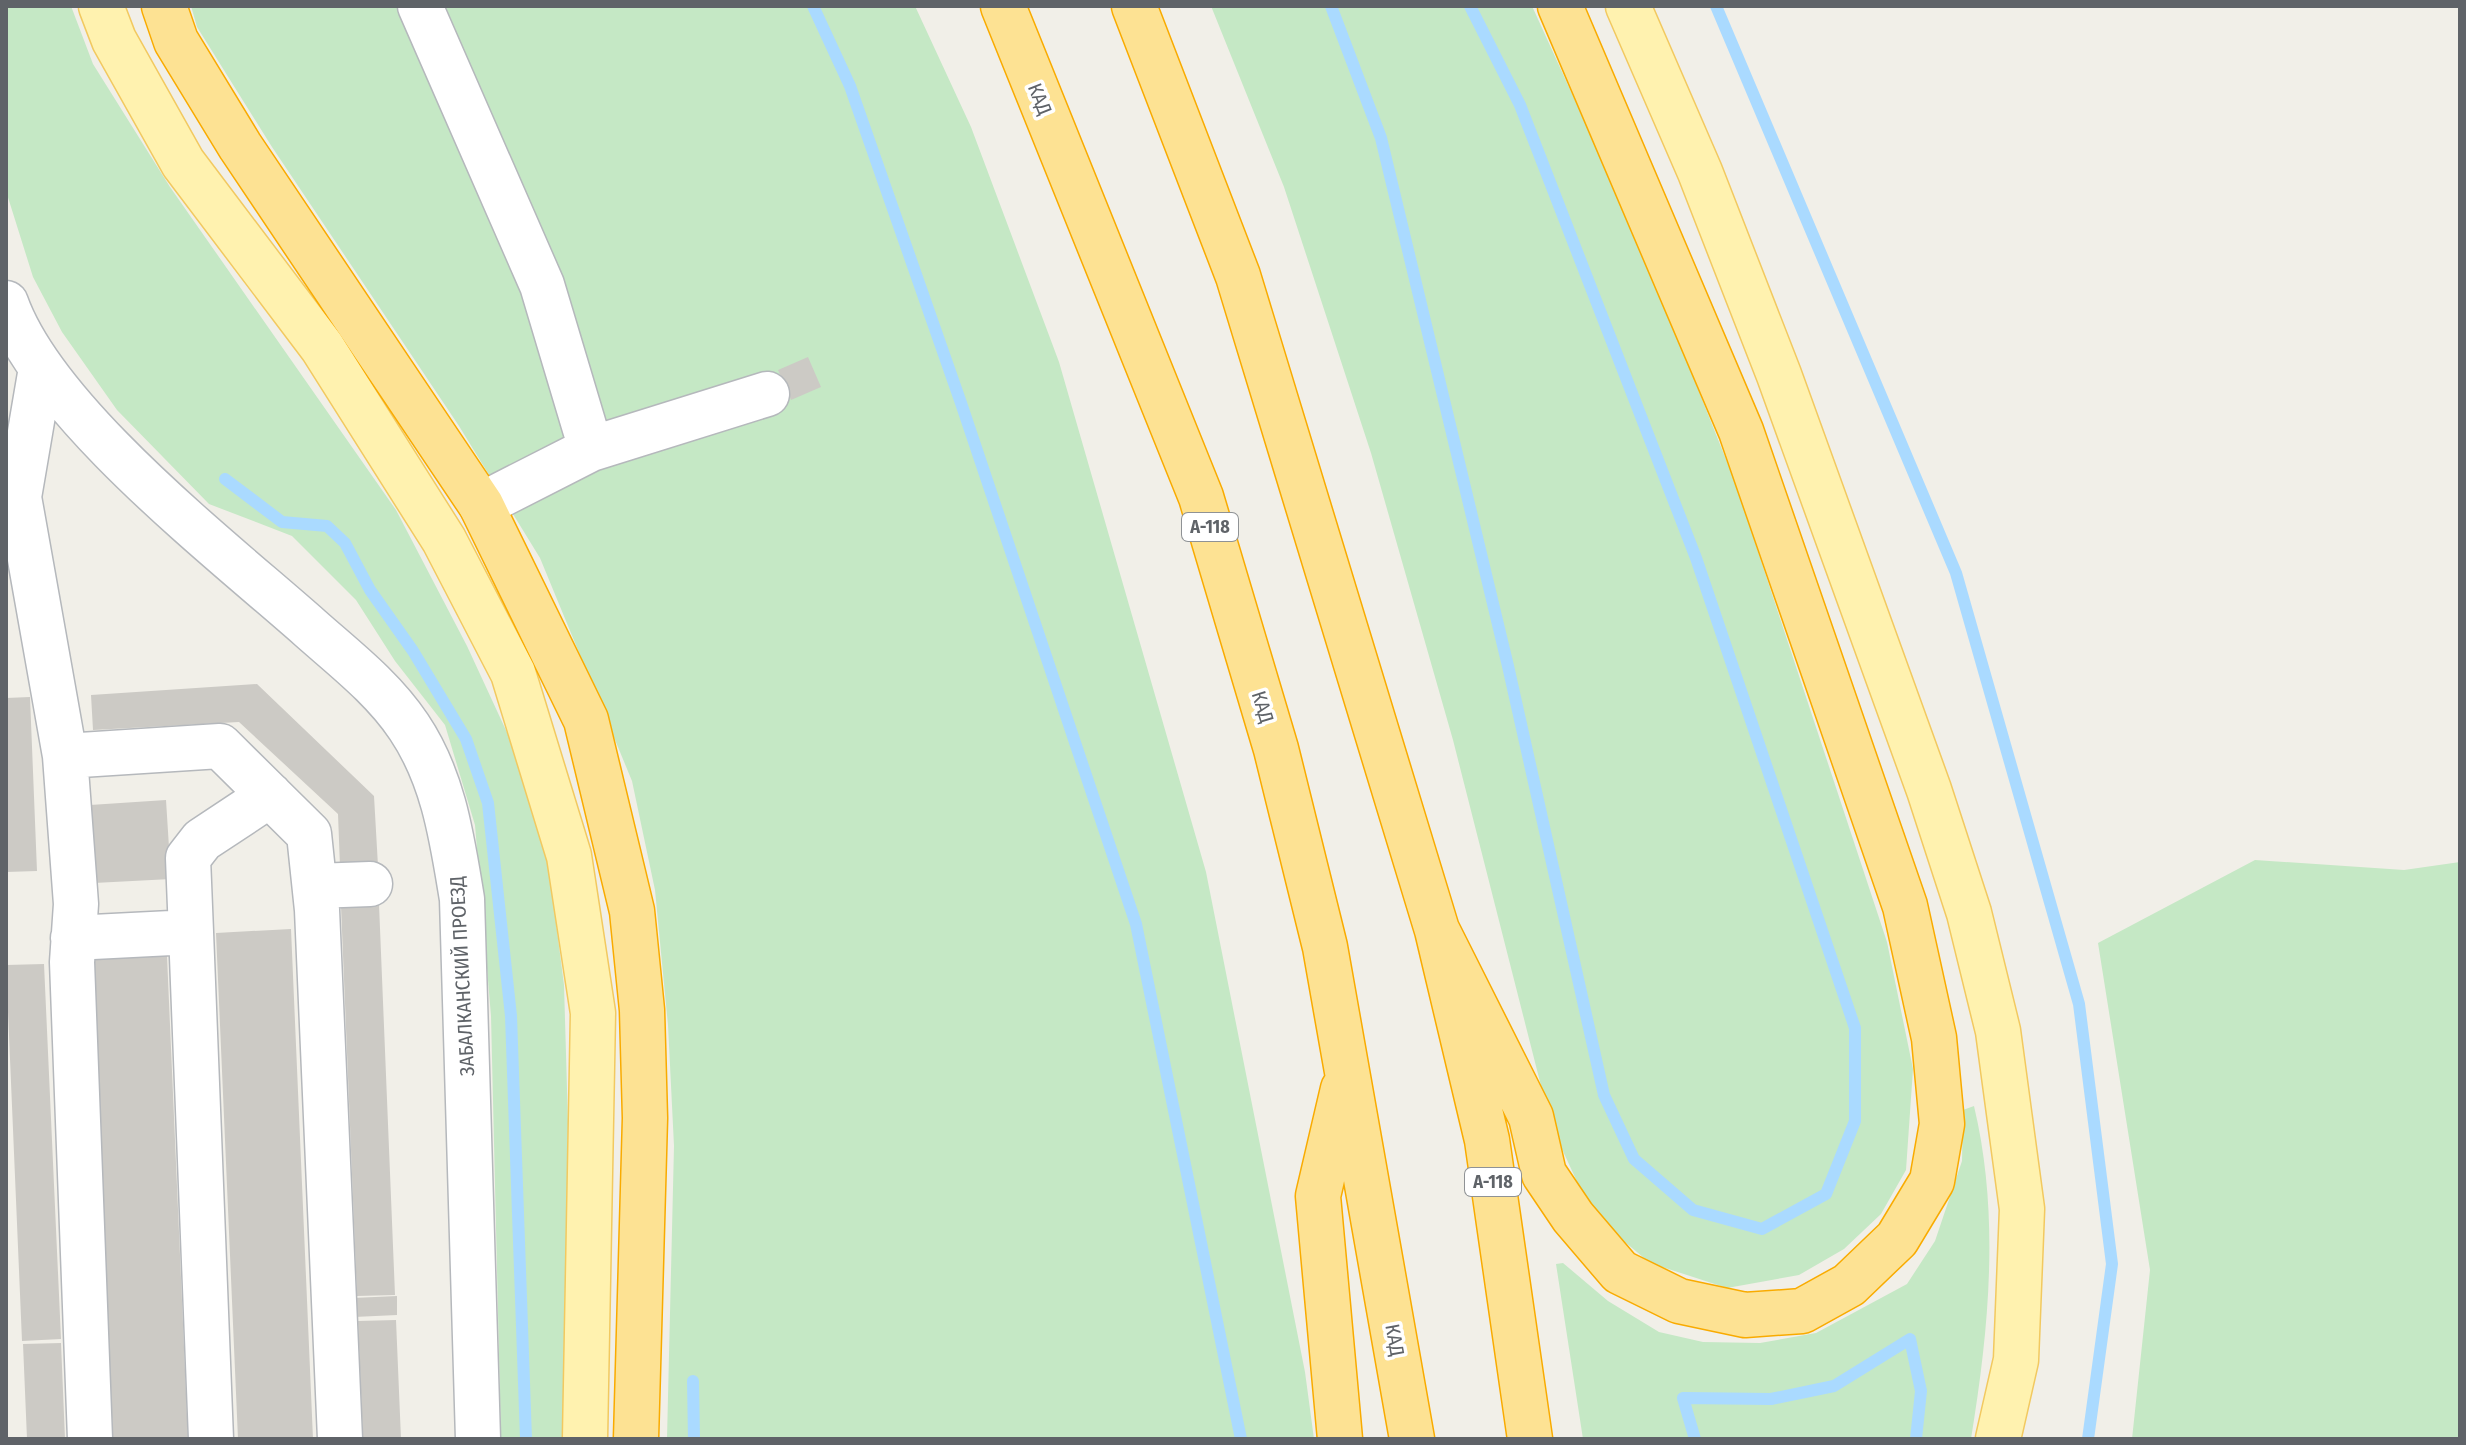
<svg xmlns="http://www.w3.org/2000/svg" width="2466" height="1445" font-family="'Fira Sans Condensed',sans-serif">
<rect width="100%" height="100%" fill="#f1efe8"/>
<path fill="#c5e8c5" d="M6 6H71L93 64 170 187 396 510 467 646 522 765 547 853 564 985 568 1123 563 1439H501L491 1016 475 825 445 725 395 661 356 600 292 536 209 504 117 410 62 332 33 277 6 191Z
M191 6H915L971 127 1059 362 1206 872 1305 1372 1314 1439H667L674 1146 668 1025 655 890 632 781 540 558 459 426 272 147 197 27Z
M1211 6H1532L1639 241 1735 482 1887 942 1913 1069 1906 1170 1881 1214 1844 1249 1799 1275 1727 1288 1650 1263 1607 1227 1579 1186 1551 1125 1453 740 1371 453 1284 187Z
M2255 860 2404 870 2460 862V1439H2132L2150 1270 2098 943Z
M1974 1106C2000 1215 1989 1329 1971 1439H1583L1556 1264 1563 1263 1608 1301 1659 1332 1703 1342 1760 1343 1816 1333 1907 1284 1935 1241 1962 1161 1963 1110Z"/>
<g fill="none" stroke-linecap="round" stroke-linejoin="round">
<path stroke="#aadaff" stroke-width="12" d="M813 6 850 86 961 403 1136 924 1241 1439
M1331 6 1381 138 1508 666 1604 1095 1634 1159 1693 1210 1762 1229 1826 1194 1855 1121V1028L1696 558 1520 105 1470 6
M1716 6 1956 573 2079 1004 2112 1264 2088 1439
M225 479 282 522 327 526 345 543 370 590 413 651 466 739 488 803 511 1016 526 1439
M693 1381 694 1439
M1695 1439 1683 1398 1771 1399 1834 1386 1910 1339 1921 1391 1916 1439"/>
</g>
<path fill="#cccac5" d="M808 357 821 387 791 400 778 370Z
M257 684 374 796 378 866 340 867 338 814 239 722 93 730 91 695Z
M30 697 37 871 6 872V698Z
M166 800 171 879 94 883 90 805Z
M379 904 395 1295 357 1296 341 906Z
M291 929 313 1439H238L216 933Z
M167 956 188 1439H113L91 959Z
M44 964 61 1339 22 1341 6 965Z
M397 1296V1315L354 1317 353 1298Z
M396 1320 401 1439H363L358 1321Z
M61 1343 65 1439H27L23 1344Z"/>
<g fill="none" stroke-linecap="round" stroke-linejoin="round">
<g stroke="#b5b8bc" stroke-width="47">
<path id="minor" d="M420 6 542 285 591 449
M6 303C45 413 222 550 310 628 345 659 383 688 409 727 444 779 452 839 462 899L478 1439
M41 368 19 497 65 756 76 904 72 962 90 1439
M481 505 591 449 767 394
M65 756 220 746 309 834 317 910 340 1439
M315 886 370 884
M191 932 188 858 202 840 270 795
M73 938 191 932 211 1439"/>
</g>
<g stroke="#f2c960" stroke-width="47">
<path id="major" d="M101 6 114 40 183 163 322 347 444 540 513 673 569 856 593 1013 585 1439
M1628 6 1700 172 1779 375 1929 790 1969 913 1998 1031 2022 1209 2016 1360 1998 1439"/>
</g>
<g stroke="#f9ab00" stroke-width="47">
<path id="highway" d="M164 6 176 41 240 146 481 505 586 720 632 911 642 1010 645 1118 636 1439
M1003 6 1201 497 1276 749 1325 947 1412 1439
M1134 6 1238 276 1437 930 1487 1140 1530 1439
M1437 930 1531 1117 1544 1174 1573 1217 1620 1272 1679 1301 1745 1315 1802 1311 1849 1285 1897 1239 1932 1181 1942 1124 1934 1038 1905 906 1741 431 1560 6
M1340 1439 1318 1196 1343 1089"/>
</g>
<use href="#minor" stroke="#fff" stroke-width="44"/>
<use href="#major" stroke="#fff2af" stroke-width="44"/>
<use href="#highway" stroke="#fde293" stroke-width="44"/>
</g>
<g text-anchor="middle" stroke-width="7" stroke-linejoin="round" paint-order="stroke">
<g fill="#fff" stroke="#8f9295" stroke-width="2">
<rect x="1182" y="513" width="56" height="28" rx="6"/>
<rect x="1465" y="1168" width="56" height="28" rx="6"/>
</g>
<g font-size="18" font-weight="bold" fill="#5f6368">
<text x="1210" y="533">А-118</text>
<text x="1493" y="1188">А-118</text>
</g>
<g font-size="20" fill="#5f6368" stroke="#fff">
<text transform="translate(1040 99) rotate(68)" y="7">КАД</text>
<text transform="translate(1263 707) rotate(73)" y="7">КАД</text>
<text transform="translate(462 976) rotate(-93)" y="7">ЗАБАЛКАНСКИЙ ПРОЕЗД</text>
<text transform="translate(1395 1340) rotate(80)" y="7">КАД</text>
</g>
</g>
<rect width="2466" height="1445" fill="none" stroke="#5f6368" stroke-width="16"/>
</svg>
